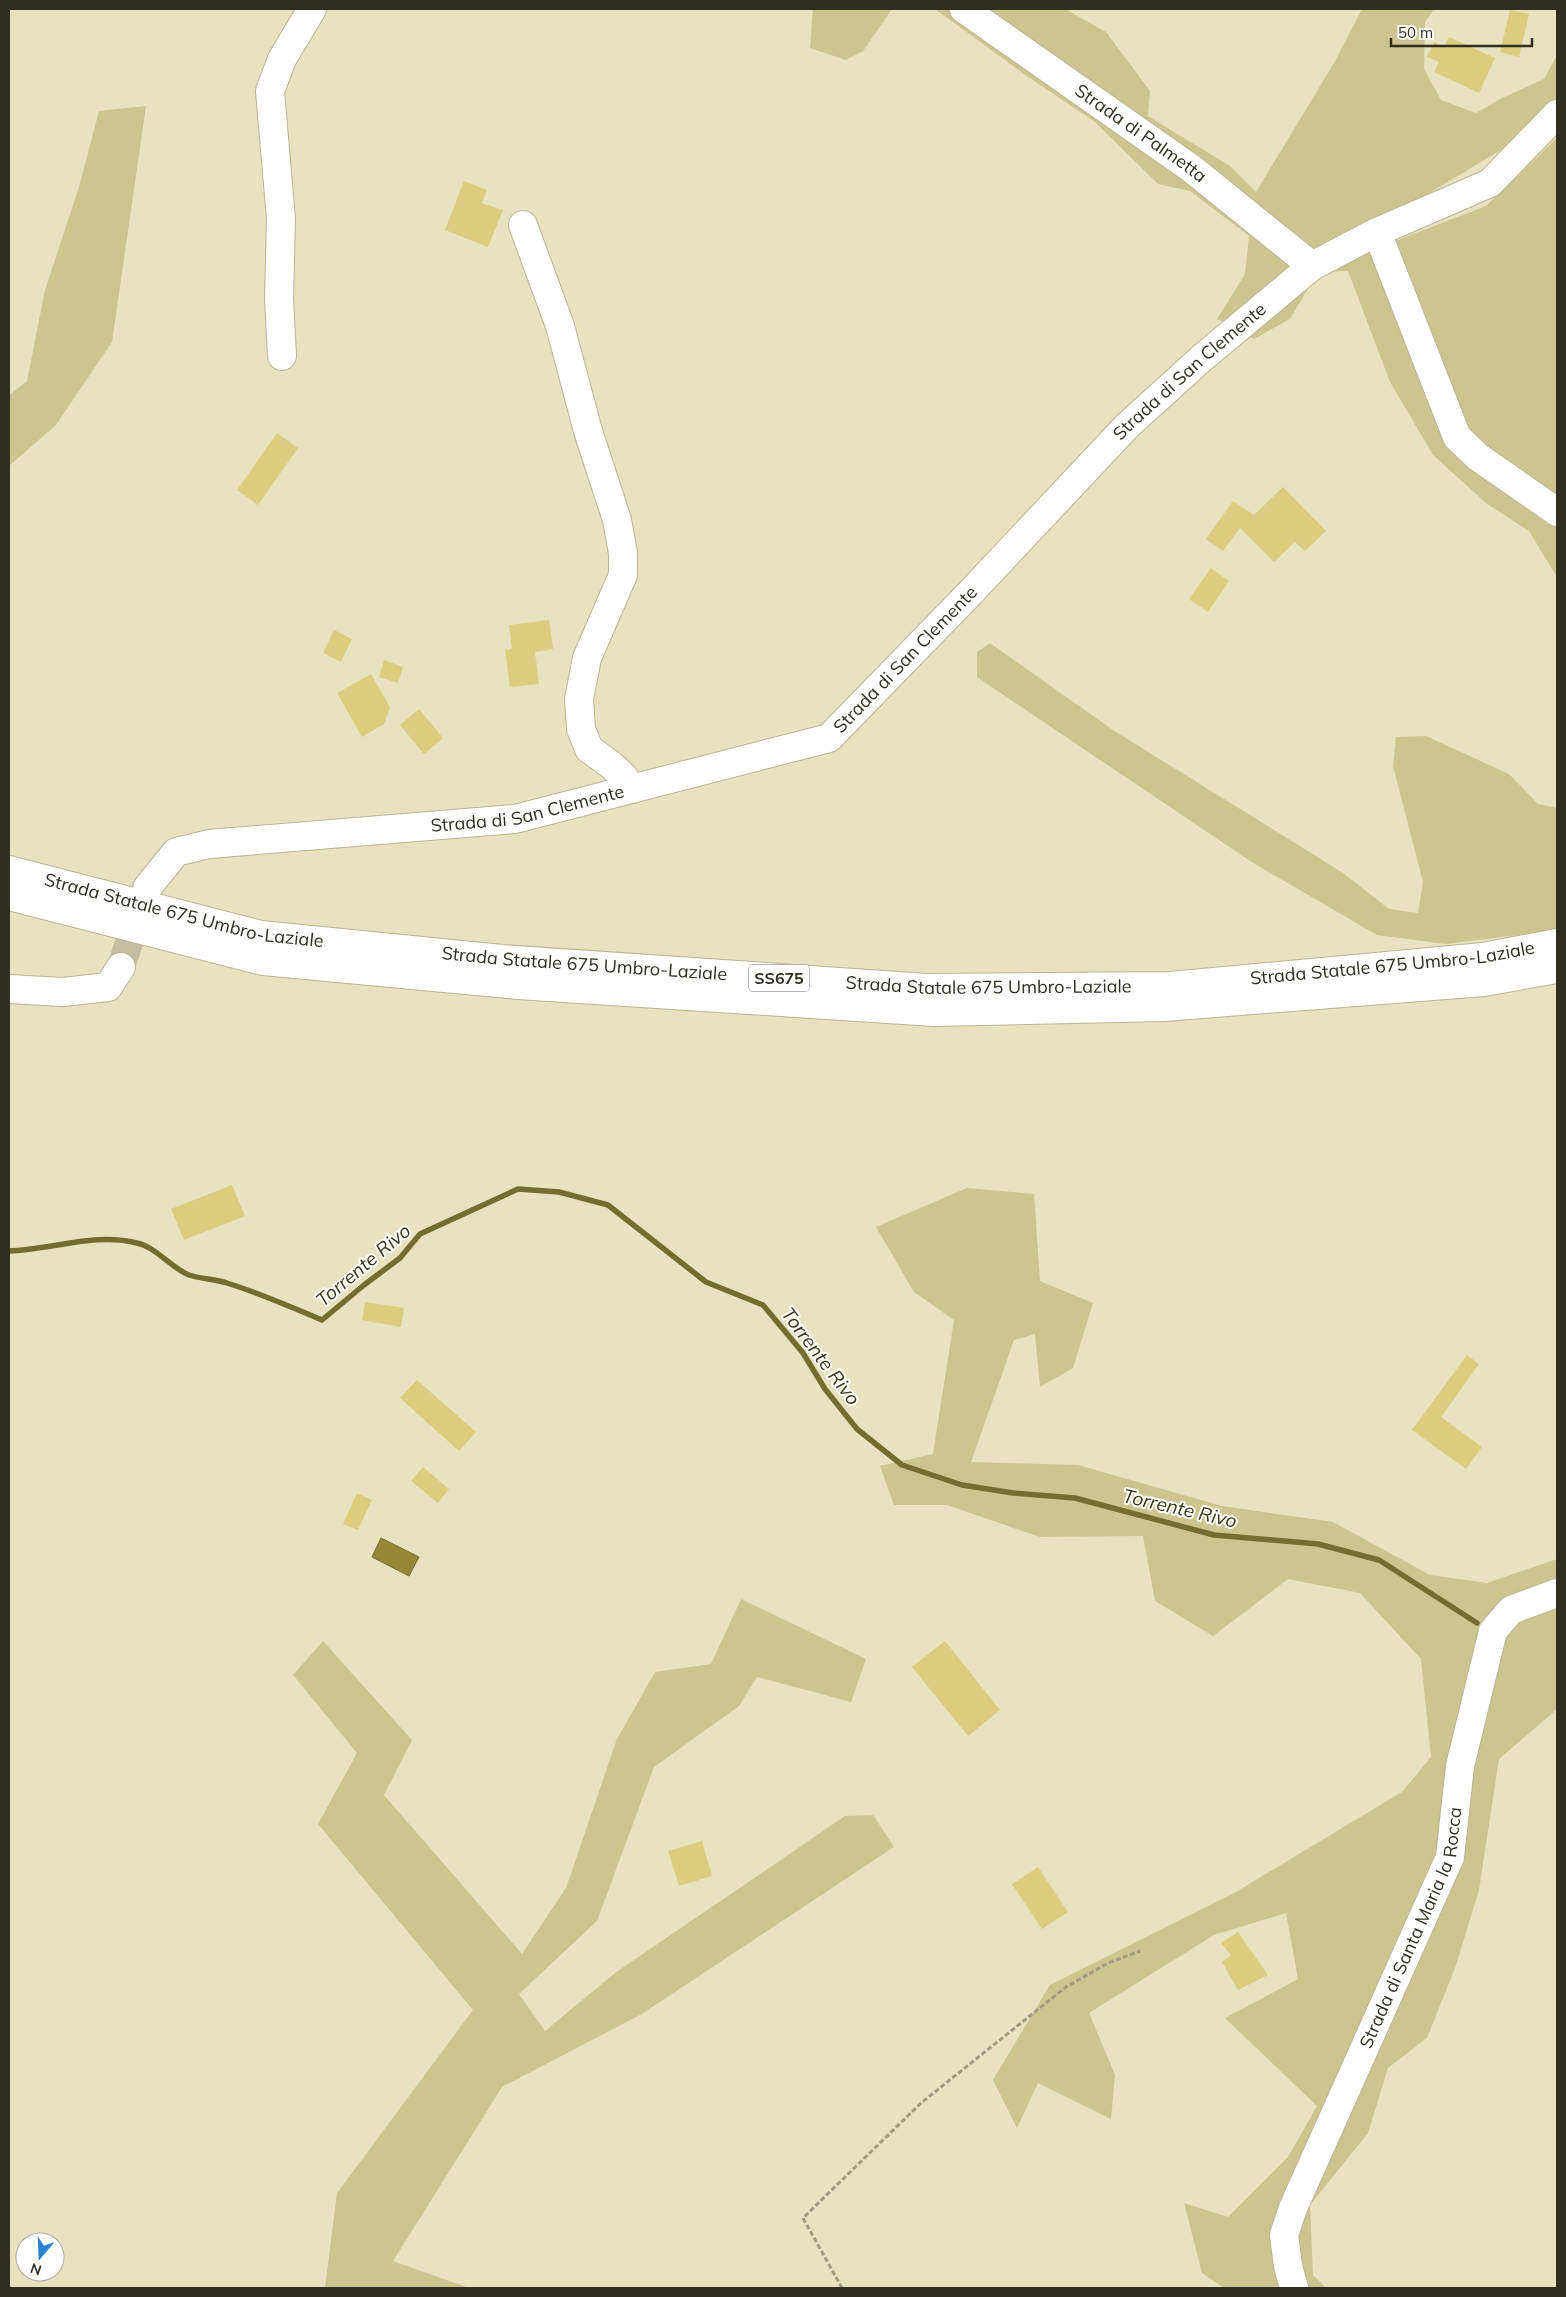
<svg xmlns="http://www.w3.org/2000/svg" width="1566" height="2297" font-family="Mulish,sans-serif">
<rect width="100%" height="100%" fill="#e8e2c1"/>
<path fill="#cdc490" d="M813 9H892L863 51 846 60 810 48Z
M935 9H1065L1106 32 1150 91 1148 116 1230 166 1256 192 1334 63 1362 9H1434L1425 22 1424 69 1441 100 1476 113 1502 98 1544 79 1557 55V116L1413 203 1373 222 1374 266 1395 241 1486 206 1557 138V577L1529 531 1487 504 1433 455 1390 382 1348 271 1318 272 1290 319 1254 339 1217 319 1245 274 1249 236 1190 191 1158 184 1095 122 1024 74Z
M146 106 112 342 56 425 9 466V395L27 381 45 290 79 187 99 111Z
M990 643 1113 730 1343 873 1389 909 1418 913 1423 882 1393 766 1396 737 1426 736 1509 774 1538 804 1557 808V930L1446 944 1377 935 1250 861 977 677V652Z
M967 1188 1034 1194 1040 1281 1093 1303 1073 1368 1040 1387 1035 1334 1014 1340 971 1462 1078 1465 1222 1506 1333 1522 1430 1575 1487 1583 1557 1559V1709L1499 1759 1479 1890 1455 1968 1427 2038 1388 2068 1368 2133 1310 2205 1313 2275 1326 2288H1224L1202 2273 1184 2203 1228 2217 1288 2157 1317 2106 1225 2018 1298 1979 1286 1913 1214 1935 1089 2013 1115 2075 1111 2119 1038 2083 1017 2128 993 2080 1050 1985 1236 1892 1402 1792 1431 1757 1421 1659 1360 1593 1288 1579 1213 1636 1155 1601 1143 1536 1040 1537 947 1505H894L880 1466 933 1454 954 1320 914 1292 876 1227Z
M741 1599 866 1659 851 1702 757 1677 739 1706 654 1767 597 1921 519 1994 545 2031 615 1973 845 1816 873 1815 894 1847 640 2015 502 2087 393 2261 469 2288H325L337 2193 473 2010 318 1824 357 1753 293 1675 323 1641 412 1740 384 1795 522 1954 566 1888 617 1739 655 1672 711 1664Z"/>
<path fill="#958736" stroke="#776c30" d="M381 1538 419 1557 409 1576 372 1557Z"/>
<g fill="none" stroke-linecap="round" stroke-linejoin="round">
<path stroke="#776c30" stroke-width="5.5" d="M9 1251C51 1250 95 1232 137 1243 156 1247 171 1268 189 1275 201 1279 215 1279 227 1283 259 1293 291 1307 322 1320L364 1285 400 1258 420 1234 518 1189 559 1192 608 1205 706 1282 763 1305 803 1353 825 1389 857 1429 902 1465 962 1485 1013 1493 1075 1498 1214 1535 1318 1544 1379 1560 1477 1623"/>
</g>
<path fill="#dbcd7d" d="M1510 10 1529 14 1519 57 1500 52Z
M1449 37 1495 58 1479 93 1434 72 1439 62 1427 57 1434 42 1444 47Z
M464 181 487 190 482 203 503 210 488 247 445 230Z
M277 433 298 448 258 505 237 490Z
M1283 487 1326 531 1305 551 1295 542 1274 562 1240 528 1223 551 1206 539 1233 501 1254 515Z
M1211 568 1229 581 1208 612 1189 599Z
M549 620 553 649 535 652 539 684 510 687 505 650 512 649 509 625Z
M334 630 352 639 341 662 323 653Z
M384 660 403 667 398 683 379 677Z
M371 674 390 707 384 724 362 737 337 693Z
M419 709 443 738 424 754 400 725Z
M232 1185 245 1216 184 1240 171 1209Z
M365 1302 404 1308 401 1327 362 1320Z
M1467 1355 1479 1364 1441 1417 1482 1447 1466 1469 1412 1430Z
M417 1380 476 1432 459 1451 400 1398Z
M423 1467 449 1489 438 1503 411 1481Z
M357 1493 372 1500 358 1530 343 1524Z
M945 1641 1000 1710 968 1736 912 1667Z
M702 1841 712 1876 679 1886 668 1851Z
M1038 1867 1068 1912 1042 1929 1012 1884Z
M1238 1932 1268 1975 1238 1990 1222 1962 1231 1955 1221 1943Z"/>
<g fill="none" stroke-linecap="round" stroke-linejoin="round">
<path stroke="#c3bea1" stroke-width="28" stroke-dasharray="28 14" stroke-linecap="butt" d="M121 967 141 906"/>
<g stroke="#b9b494" stroke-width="30">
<g id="minor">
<path id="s1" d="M964 9 1192 169 1312 266"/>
<path d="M523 225 560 326 588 431 617 520 623 553V575L587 658 579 699 581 729 589 749 610 764 624 777 632 789"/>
<path d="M1377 232 1457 437 1478 457 1557 512"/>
<path d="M282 356 279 298 281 219 270 91 282 59 312 9"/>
<path id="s2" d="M147 888 176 852 209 844 515 819 829 738 972 591 1127 426 1202 358 1312 266 1377 232 1490 183 1557 114"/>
<path d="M9 989 63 992 108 987 121 967"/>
<path id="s3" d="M1294 2288 1288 2266 1284 2235 1293 2208 1450 1857 1460 1766 1493 1631 1511 1610 1557 1593"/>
</g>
</g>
<g stroke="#b9b494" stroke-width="30">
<g id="highway">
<path id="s4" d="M9 870 261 935 502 959 927 988 1170 986 1483 957 1557 943"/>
<path d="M9 896 263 961 518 985 934 1012 1164 1007 1484 982 1557 969"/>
</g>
</g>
<path stroke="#a09b82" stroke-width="3" stroke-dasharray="5 2.5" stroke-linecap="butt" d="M9 2286V2288
M842 2288 803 2218 921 2103 1066 1987 1108 1963 1140 1951"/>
<use href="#minor" stroke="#fff" stroke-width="28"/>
<use href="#highway" stroke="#fff" stroke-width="28"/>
</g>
<g text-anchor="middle" stroke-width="4" stroke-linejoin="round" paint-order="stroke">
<rect fill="#fff" stroke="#6e6d64" stroke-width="1" x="749" y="964.5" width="60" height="27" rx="4"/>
<g font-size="16" font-weight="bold" fill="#302e21">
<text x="779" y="984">SS675</text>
</g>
<g font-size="18" fill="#302e21" stroke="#fff">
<text dy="6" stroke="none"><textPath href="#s1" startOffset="216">Strada di Palmetta</textPath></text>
<text dy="6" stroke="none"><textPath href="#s2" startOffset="1226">Strada di San Clemente</textPath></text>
<text dy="6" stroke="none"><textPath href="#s2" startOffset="821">Strada di San Clemente</textPath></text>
<text dy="6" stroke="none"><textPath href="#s2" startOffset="401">Strada di San Clemente</textPath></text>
<text dy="6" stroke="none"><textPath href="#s4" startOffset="180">Strada Statale 675 Umbro-Laziale</textPath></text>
<text dy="6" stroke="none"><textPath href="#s4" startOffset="1395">Strada Statale 675 Umbro-Laziale</textPath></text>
<text dy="6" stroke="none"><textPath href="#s4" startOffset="585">Strada Statale 675 Umbro-Laziale</textPath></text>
<text dy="6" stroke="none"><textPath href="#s4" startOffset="990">Strada Statale 675 Umbro-Laziale</textPath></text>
<text dy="6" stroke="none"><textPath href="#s3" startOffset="388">Strada di Santa Maria la Rocca</textPath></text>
</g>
<g font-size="19" font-style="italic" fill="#393310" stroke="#fff">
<text transform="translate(363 1265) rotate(-40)" y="7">Torrente Rivo</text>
<text transform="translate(821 1356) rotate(53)" y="7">Torrente Rivo</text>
<text transform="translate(1180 1508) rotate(13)" y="7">Torrente Rivo</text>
</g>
</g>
<rect width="1566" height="2297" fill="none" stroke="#302e21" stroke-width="20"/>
<g transform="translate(40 2257) rotate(199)"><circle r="24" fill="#ffffff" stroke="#acaba6"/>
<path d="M0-4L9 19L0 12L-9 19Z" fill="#2a82d0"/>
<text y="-8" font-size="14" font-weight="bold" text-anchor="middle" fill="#302e21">N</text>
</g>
<path d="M1391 38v8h141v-8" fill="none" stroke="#302e21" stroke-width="2.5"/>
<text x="1398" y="38" font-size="15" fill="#302e21" stroke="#ffffff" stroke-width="4" paint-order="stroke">50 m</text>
</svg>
